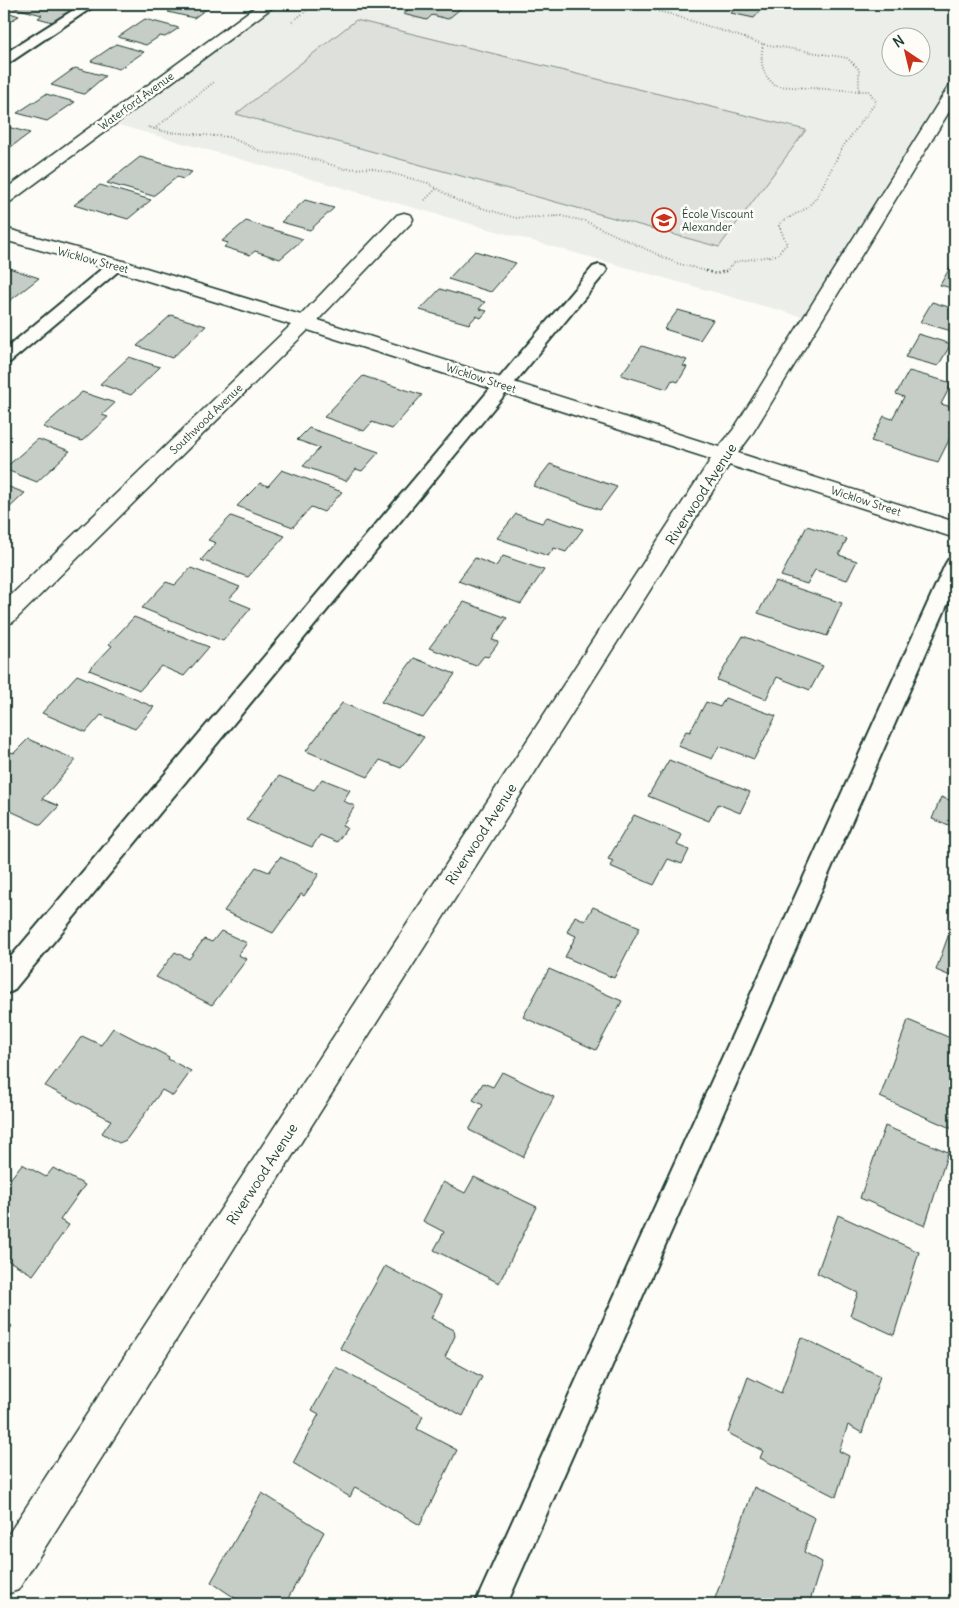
<svg xmlns="http://www.w3.org/2000/svg" width="959" height="1608" font-family="Delius,sans-serif">
<rect width="100%" height="100%" fill="#fdfcf7"/>
<filter id="ink" filterUnits="userSpaceOnUse"><feTurbulence type="fractalNoise" baseFrequency=".02" numOctaves="2"/><feDisplacementMap in="SourceGraphic" scale="10" xChannelSelector="R" yChannelSelector="G"/><feConvolveMatrix kernelMatrix="1 2 1 2 8 2 1 2 1" color-interpolation-filters="sRGB"/></filter>
<g filter="url(#ink)">
<path fill="#eceee9" fill-rule="evenodd" d="M269 4H955V88L807 318 108 122ZM892 38H922V68H892Z"/>
<path fill="#dde0db" stroke="#7e8e88" d="M356 20 806 130 719 247 236 114Z"/>
<path fill="#c6cdc7" stroke="#1f3d34" d="M6 4H53L76 9 56 23 38 18 42 15 4 5Z
M168 4H213L194 18 168 12 172 9 163 7Z
M382 4H466L448 19 432 15 427 20 403 14 408 10Z
M739 4H766L754 18 731 13Z
M4 11 19 16 4 25Z
M145 19 179 28 165 37 160 36 146 45 118 37Z
M116 44 144 52 119 69 91 61Z
M75 68 105 76 84 94 51 85Z
M46 94 75 102 47 121 17 113Z
M4 126 30 133 4 152Z
M140 157 192 172 183 179 177 177 153 196 107 183Z
M100 185 151 200 128 219 111 214 109 216 74 205Z
M305 200 334 208 310 230 281 222Z
M246 221 303 239 280 259 255 251 250 255 224 247 228 243 222 241Z
M475 251 516 263 491 292 448 279Z
M951 266 955 267V289L940 285Z
M6 267 39 278 7 303 4 302V268Z
M440 289 485 302 479 309 487 311 481 318 476 316 469 324 420 310Z
M932 302 955 309V332L920 322Z
M678 310 713 320 700 340 664 329Z
M171 315 206 326 172 358 137 346Z
M918 334 951 344 938 366 905 357Z
M642 346 687 360 683 366 687 367 678 382 672 380 667 389 621 375Z
M129 357 160 367 131 395 100 384Z
M909 371 952 383 941 404 955 408V428L938 462 871 441 884 416 892 419 904 397 896 394Z
M363 376 422 395 392 429 372 422 364 431 324 417Z
M82 392 115 403 102 415 108 417 82 441 43 427Z
M309 428 379 452 362 471 356 469 346 481 303 466 320 448 297 440Z
M38 439 70 451 37 482 4 469Z
M550 464 617 487 600 510 533 486Z
M282 470 342 492 324 512 311 507 293 527 237 506 260 483 268 486Z
M4 485 25 493 4 513Z
M516 514 542 523 547 517 583 529 566 552 554 548 548 556 497 538Z
M231 516 285 536 248 577 201 560 216 543 208 540Z
M807 526 847 539 839 555 857 561 847 580 815 570 807 584 781 576Z
M503 556 544 570 521 604 458 581 475 558 496 566Z
M191 568 240 587 229 599 251 608 223 641 142 608 166 582 175 585Z
M775 581 842 603 827 636 758 613Z
M464 602 507 618 492 640 499 642 488 657 484 656 476 666 429 648Z
M134 617 209 647 184 676 161 666 140 690 89 670 112 646 109 644Z
M743 636 823 666 810 690 777 677 766 699 717 680Z
M414 658 455 674 423 718 381 702Z
M77 675 154 707 135 729 101 715 86 732 42 713Z
M725 698 776 716 754 759 719 746 712 759 678 746 686 731 690 732 706 702 720 707Z
M342 703 424 737 401 768 380 760 368 777 306 751Z
M28 739 76 760 42 799 59 806 41 825 4 808V760L11 752 14 753Z
M669 760 750 792 740 813 718 804 709 821 648 796Z
M279 776 314 790 322 779 350 790 343 801 355 806 342 826 347 828 337 842 320 835 312 847 246 820Z
M941 797 955 802V827L932 819Z
M634 815 682 835 677 845 689 850 682 864 668 859 654 885 610 866 613 861 608 859Z
M280 857 319 874 304 896 301 894 273 933 224 911 256 867 269 872Z
M593 907 640 927 614 978 565 957 576 936 567 932 575 916 585 921Z
M951 928 955 929V978L936 970Z
M221 931 247 943 238 955 247 959 212 1005 156 977 175 952 189 959 204 939 212 942Z
M549 969 622 1001 596 1050 523 1017Z
M908 1020 955 1040V1130L880 1097Z
M113 1028 169 1057 168 1059 191 1071 173 1096 162 1090 126 1140 119 1143 102 1133 111 1120 45 1086 82 1036 101 1045Z
M502 1072 554 1097 523 1157 469 1130 483 1105 473 1100 483 1083 493 1087Z
M885 1126 948 1152 925 1226 860 1198Z
M22 1164 46 1177 53 1168 85 1185 60 1220 69 1225 33 1275 4 1258V1187Z
M474 1177 537 1207 499 1283 434 1250 444 1232 423 1221 443 1182 465 1193Z
M838 1215 919 1252 894 1335 850 1315 858 1293 817 1273Z
M385 1266 442 1296 431 1318 454 1330 455 1336 445 1357 482 1377 463 1416 340 1348Z
M4 1321 12 1326 4 1338Z
M801 1337 880 1376 862 1433 848 1425 839 1451 849 1456 836 1497 760 1458 763 1451 728 1433 748 1377 781 1393Z
M336 1367 423 1416 417 1429 457 1450 420 1525 355 1487 350 1497 293 1463 319 1414 312 1410Z
M754 1487 815 1518 804 1552 822 1562 809 1604H713Z
M262 1493 324 1532 285 1604H244L211 1582Z"/>
<g fill="none" stroke-linecap="round" stroke-linejoin="round">
<g stroke="#1f3d34" stroke-width="4">
<path id="lane" d="M83 4H97L9 63 4 64V54Z
M116 260 122 262 124 265 122 268 10 362 4 363V350L110 262Z
M599 265 605 267 607 270 605 273 13 991 4 994V965L593 267Z
M955 558V587L507 1604H475L945 565 948 560Z"/>
</g>
<g stroke="#1f3d34" stroke-width="3">
<path id="street" d="M259 4H277L10 202 4 203V190Z
M955 84V102L752 434 738 453 955 522V538L729 465 18 1590 4 1595V1541L711 459 308 330 13 622 4 625V602L291 325 109 269 4 240V228L123 261 301 315 397 215 404 213 411 215 413 219 411 223 318 320 719 447 733 430 947 89 949 85Z"/>
</g>
<path stroke="#1f3d34" stroke-width="2" stroke-dasharray="0.5 2.5" stroke-linecap="butt" d="M359 4 367 6
M626 4 670 14 763 44 847 58 859 69V91H869L876 102 842 148 817 197 807 208 781 222 779 226 787 244 776 255 735 262 726 271 721 272
M292 22 315 4
M763 44C760 62 761 74 776 86L859 91
M148 127 167 132 229 137 265 153 296 154 345 169 371 168 428 183 458 201 516 218 561 216 585 221 676 263 710 272
M154 129 214 82
M425 200 436 189"/>
<path stroke="#1f3d34" stroke-width="2.5" stroke-dasharray="1 3" stroke-linecap="butt" d="M706 271 716 274 726 271"/>
<use href="#lane" fill="#fdfcf7" fill-rule="evenodd"/>
<use href="#street" fill="#fdfcf7" fill-rule="evenodd"/>
</g>
</g>
<defs>
<g id="school-ring" transform="scale(1.25)"><circle r="9.5" fill="#fdfcf7" stroke="#c8321e" stroke-width="1.5"/><path d="M0-5L7-2L0 1L-7-2ZM-4 1L0 2.5L4 1V4Q0 6-4 4Z" fill="#c8321e"/></g>
</defs>
<g fill-rule="evenodd">
<use href="#school-ring" x="664" y="220"/>
</g>
<g text-anchor="middle" stroke-width="5" stroke-linejoin="round" paint-order="stroke">
<g font-size="11" fill="#1f3d34" stroke="#fdfcf7">
<text transform="translate(136 101) rotate(-36)" y="4">Waterford Avenue</text>
<text transform="translate(93 260) rotate(15)" y="4">Wicklow Street</text>
<text transform="translate(481 378) rotate(18)" y="4">Wicklow Street</text>
<text transform="translate(206 419) rotate(-44)" y="4">Southwood Avenue</text>
<text transform="translate(866 501) rotate(18)" y="4">Wicklow Street</text>
</g>
<g font-size="11" fill="#1f3d34" stroke="#fdfcf7" text-anchor="start">
<text x="682" y="218">École Viscount<tspan x="682" dy="13">Alexander</tspan></text>
</g>
<g font-size="14" fill="#1f3d34" stroke="#fdfcf7">
<text transform="translate(701 494) rotate(-57)" y="5">Riverwood Avenue</text>
<text transform="translate(481 834) rotate(-57)" y="5">Riverwood Avenue</text>
<text transform="translate(262 1174) rotate(-57)" y="5">Riverwood Avenue</text>
</g>
</g>
<rect width="959" height="1608" fill="none" stroke="#fdfcf7" stroke-width="20"/>
<rect x="10" y="10" width="939" height="1588" fill="none" stroke="#1f3d34" stroke-width="2" filter="url(#ink)"/>
<g transform="translate(906 52) rotate(325)"><circle r="24" fill="#fdfcf7" stroke="#a4b0a9"/>
<path d="M0-4L9 19L0 12L-9 19Z" fill="#c8321e"/>
<text y="-8" font-size="14" font-weight="bold" text-anchor="middle" fill="#1f3d34">N</text>
</g>
</svg>
